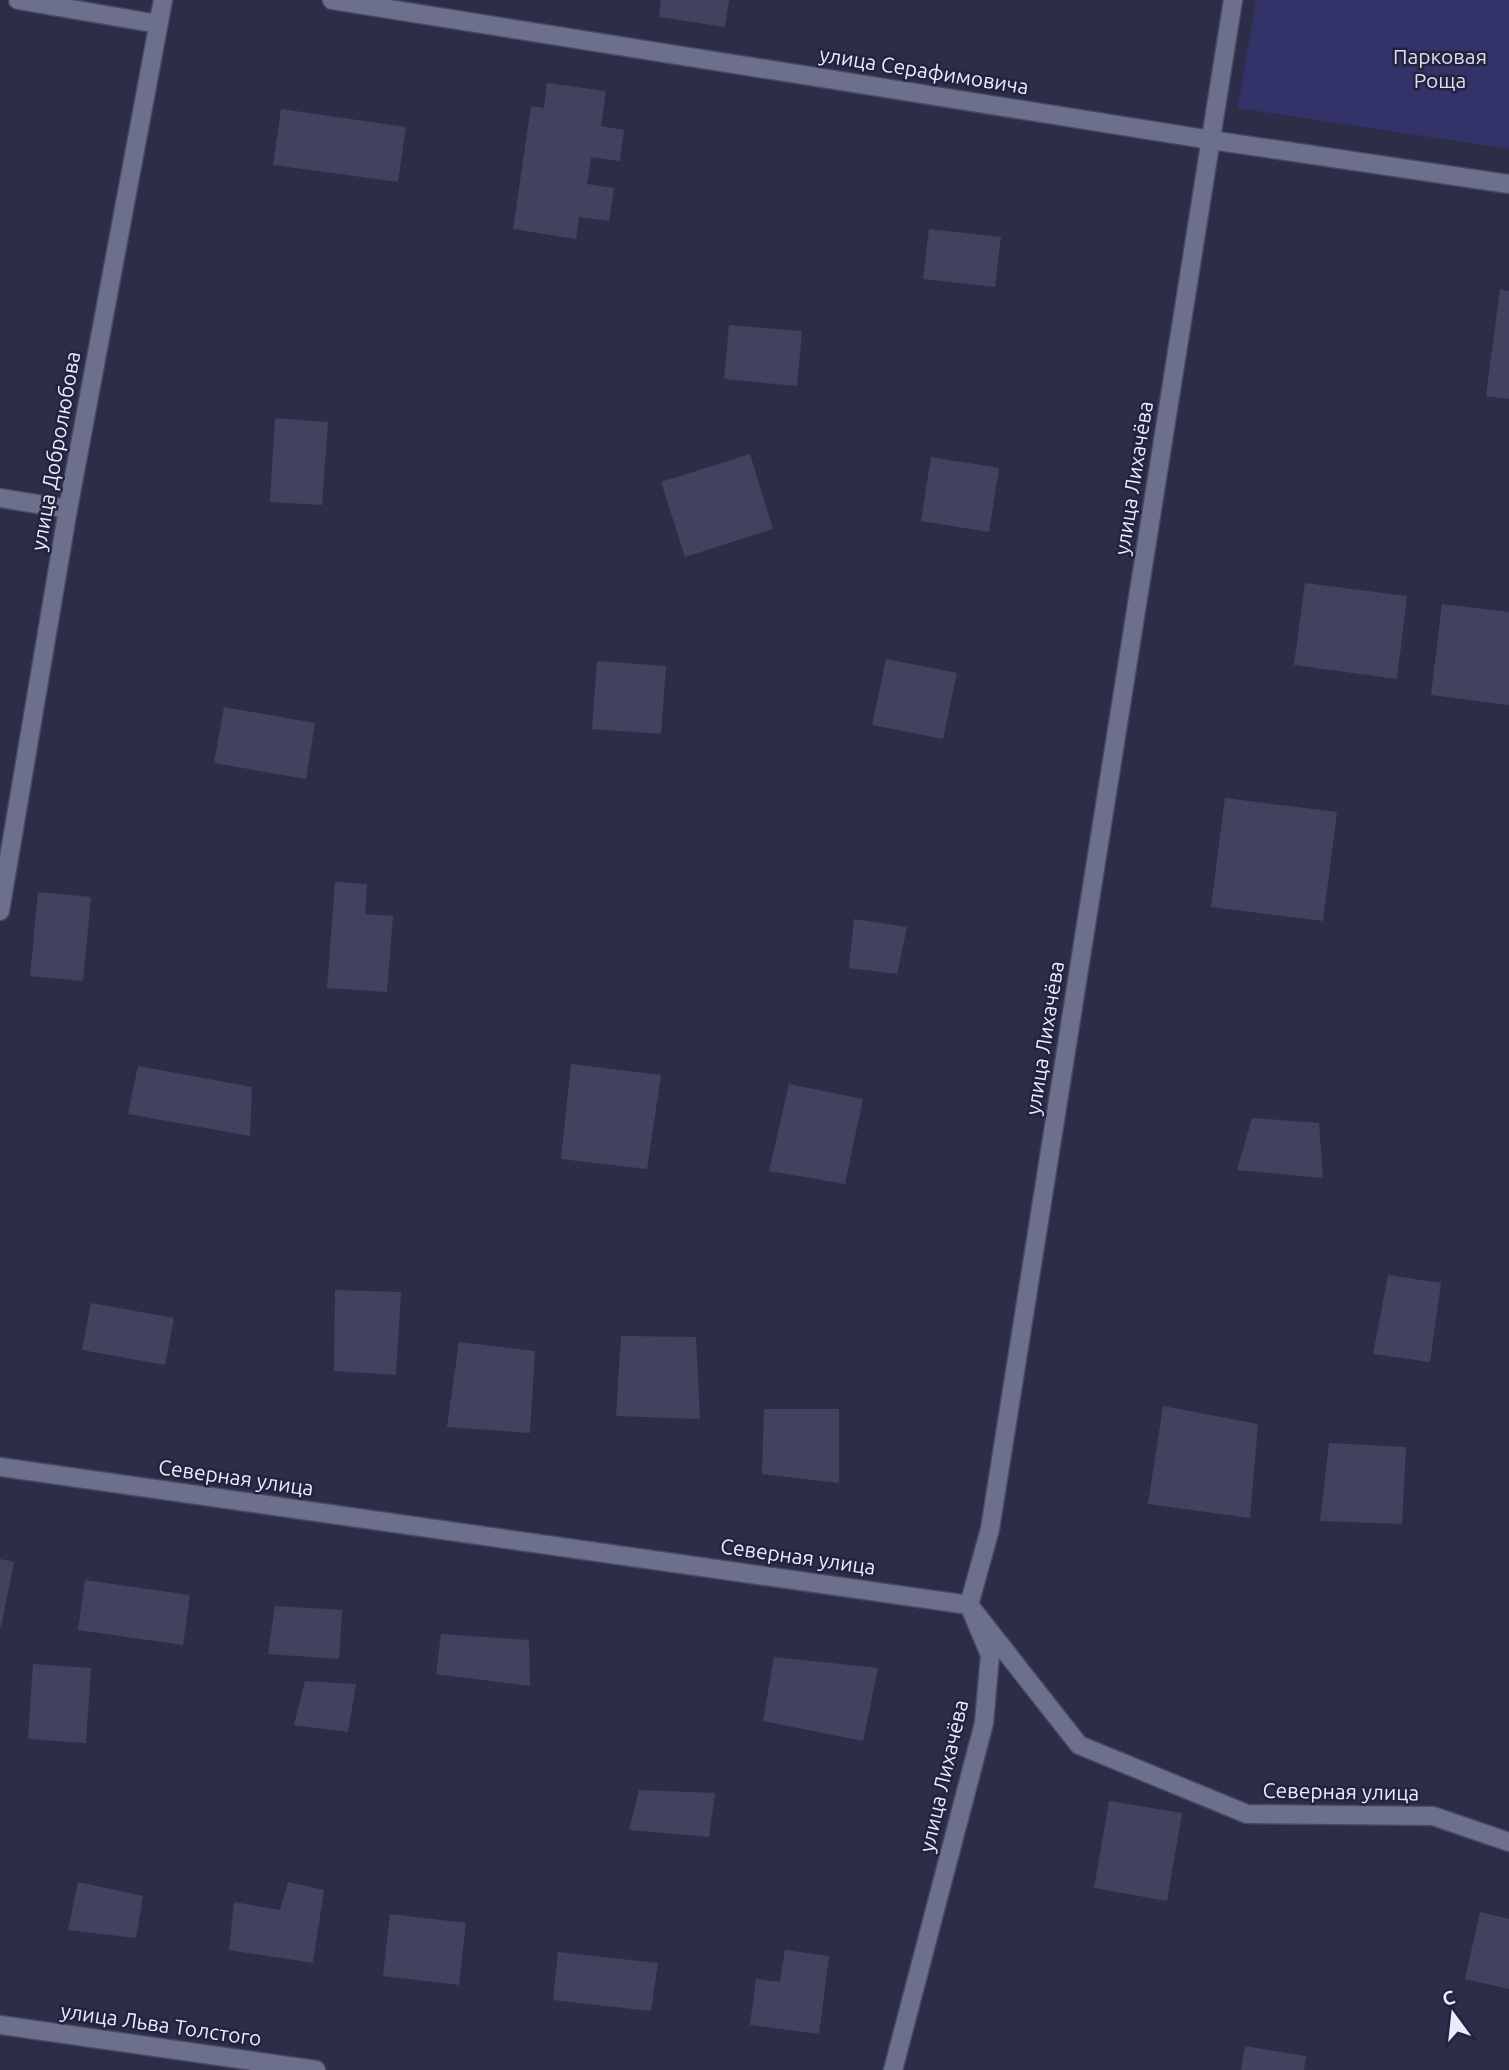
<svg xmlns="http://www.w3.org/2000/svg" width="1509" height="2070" font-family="Ubuntu,sans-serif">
<rect width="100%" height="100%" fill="#2c2e48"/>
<path fill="#33336a" d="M1256 0H1509V149L1238 108Z"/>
<path fill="#41435e" d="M661 0H729L725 27 659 17Z
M547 83 606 91 601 126 624 130 620 161 591 157 587 184 614 188 609 221 579 217 576 239 513 229 531 106 544 108Z
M281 109 406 127 398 182 273 165Z
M929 229 1001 237 995 287 923 279Z
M1500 289 1509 291V399L1486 396Z
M729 325 802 331 797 386 724 379Z
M275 418 328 422 322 505 270 502Z
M750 454 773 529 685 557 661 482Z
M931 457 999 468 989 532 921 521Z
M1305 583 1407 596 1397 679 1294 665Z
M1442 604 1509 612V705L1431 695Z
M886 659 957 673 943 739 872 725Z
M597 661 666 666 661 734 592 729Z
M224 707 315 723 306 779 214 763Z
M1225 798 1337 812 1323 921 1211 907Z
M335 882 367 884 365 914 393 916 387 992 327 988Z
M38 892 91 897 83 981 30 976Z
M854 919 907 927 897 974 849 968Z
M571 1064 661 1075 647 1169 561 1159Z
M138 1066 252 1087 250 1136 128 1114Z
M789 1084 863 1099 845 1184 769 1171Z
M1252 1118 1319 1123 1323 1178 1237 1170Z
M1388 1275 1441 1283 1430 1362 1373 1354Z
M335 1290 401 1292 396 1375 334 1371Z
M91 1303 174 1318 165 1365 82 1350Z
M621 1336 696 1337 700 1419 616 1416Z
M459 1342 535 1351 530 1433 447 1427Z
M1163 1406 1258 1424 1250 1518 1148 1504Z
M764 1409H839V1483L762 1474Z
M1329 1443 1406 1447 1402 1524 1320 1521Z
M0 1559 14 1562 1 1627H0Z
M85 1580 190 1595 183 1645 78 1630Z
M275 1606 342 1610 339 1659 268 1654Z
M441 1634 529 1640 530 1686 436 1674Z
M774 1657 878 1668 863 1741 763 1721Z
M33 1664 91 1668 86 1743 28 1739Z
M305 1681 356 1684 348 1732 294 1725Z
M639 1790 715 1793 709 1837 629 1830Z
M1109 1801 1182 1813 1167 1901 1094 1888Z
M78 1882 143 1896 136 1938 68 1930Z
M288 1882 324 1890 313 1963 229 1950 234 1902 280 1910Z
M1480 1912 1509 1919V1989L1465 1979Z
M390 1914 466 1923 459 1985 383 1976Z
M785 1950 829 1956 819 2034 750 2025 756 1979 780 1982Z
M558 1952 658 1963 651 2011 553 2000Z
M1245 2046 1306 2056 1304 2070H1241Z"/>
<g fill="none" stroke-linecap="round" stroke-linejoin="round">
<g stroke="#474961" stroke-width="21">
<path id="minor" d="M18 0 158 24 160 14
M332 0 1211 140 1509 184
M0 498 68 509
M0 911 68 509 163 0
M0 1467 969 1605 1079 1745 1247 1814 1433 1816 1509 1842
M893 2070 984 1723 990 1655 969 1605 990 1529 1233 0"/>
</g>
<g stroke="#474961" stroke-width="21">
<path id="tertiary" d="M0 2025 316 2070"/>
</g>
<use href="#minor" stroke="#6d708d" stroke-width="18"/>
<use href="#tertiary" stroke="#6d708d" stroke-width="18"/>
</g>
<g text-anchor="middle" stroke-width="5" stroke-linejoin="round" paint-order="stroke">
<g font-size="21" fill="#dbdef1" stroke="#22243d">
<text x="1440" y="64">Парковая<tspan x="1440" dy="24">Роща</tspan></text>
</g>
<g font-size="21" fill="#eaecfd" stroke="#22243d">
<text transform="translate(924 71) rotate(9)" y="7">улица Серафимовича</text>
<text transform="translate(56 451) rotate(-80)" y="7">улица Добролюбова</text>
<text transform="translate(1134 478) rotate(-81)" y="7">улица Лихачёва</text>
<text transform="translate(1045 1038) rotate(-81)" y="7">улица Лихачёва</text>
<text transform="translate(236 1478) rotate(8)" y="7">Северная улица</text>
<text transform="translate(798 1557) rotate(8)" y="7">Северная улица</text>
<text transform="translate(944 1776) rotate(-77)" y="7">улица Лихачёва</text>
<text transform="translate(1341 1792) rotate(1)" y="7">Северная улица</text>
<text transform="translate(161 2025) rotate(8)" y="7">улица Льва Толстого</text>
</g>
</g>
<g transform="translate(1453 2014) rotate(345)" stroke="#22243d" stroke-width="5" paint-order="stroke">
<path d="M0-5L12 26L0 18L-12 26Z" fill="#eaecfd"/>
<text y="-10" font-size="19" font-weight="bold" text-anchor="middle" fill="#eaecfd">С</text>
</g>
</svg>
